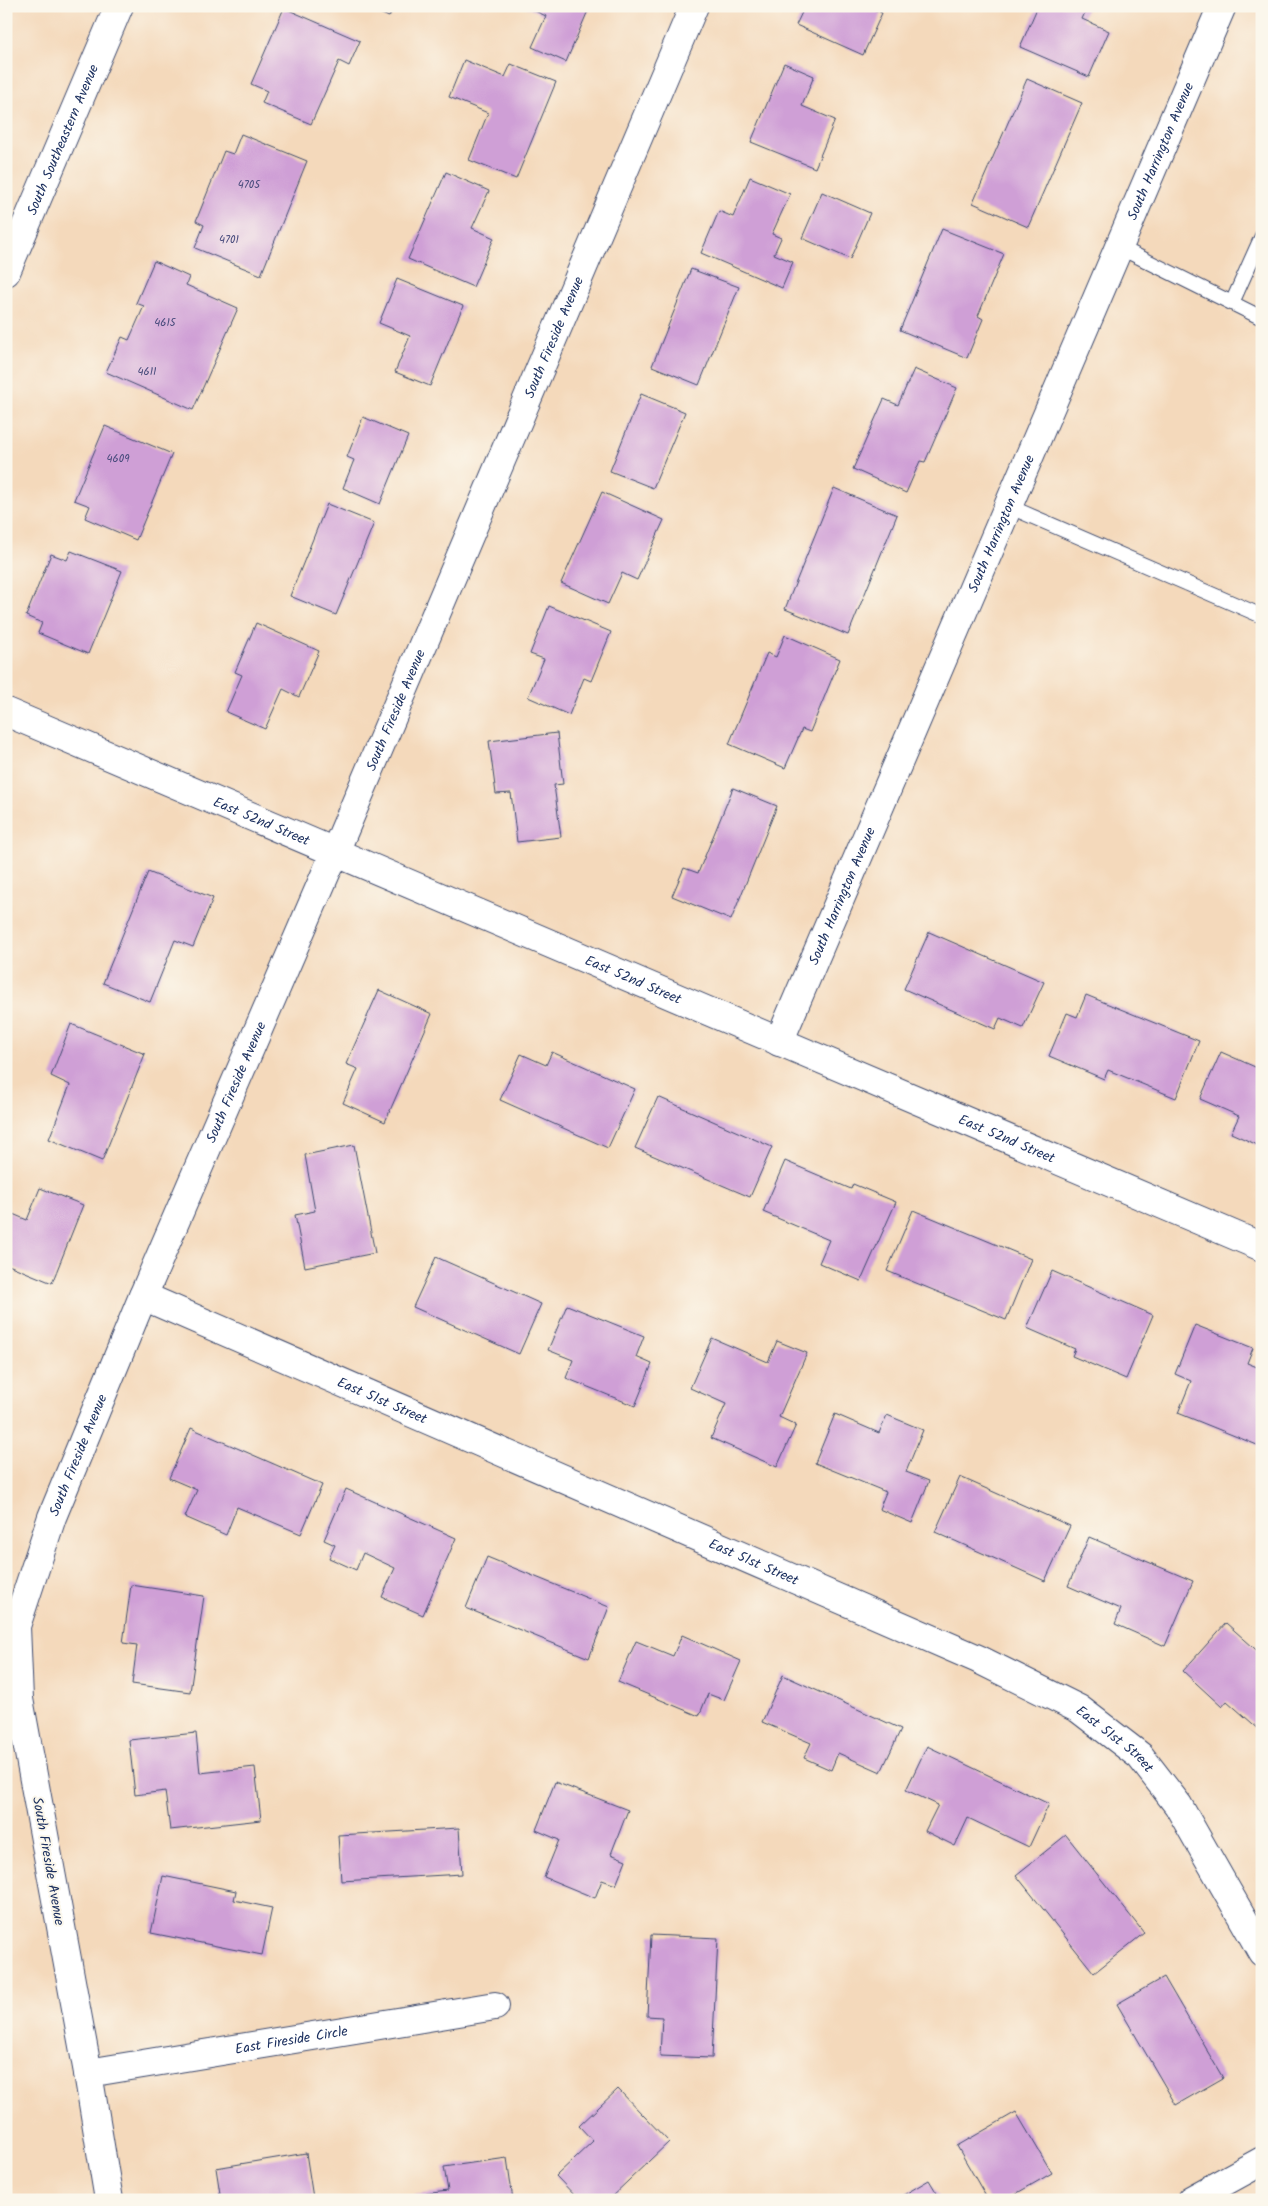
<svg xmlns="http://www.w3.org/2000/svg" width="1268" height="2206" font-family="Kalam,sans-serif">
<rect width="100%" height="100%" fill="#fbf7ec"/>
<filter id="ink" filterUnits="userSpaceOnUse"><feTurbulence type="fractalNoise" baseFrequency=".02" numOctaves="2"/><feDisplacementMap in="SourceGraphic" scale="10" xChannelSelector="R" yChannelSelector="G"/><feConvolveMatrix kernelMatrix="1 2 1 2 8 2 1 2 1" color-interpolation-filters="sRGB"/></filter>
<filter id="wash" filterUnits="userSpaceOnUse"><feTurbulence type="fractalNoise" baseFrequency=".0096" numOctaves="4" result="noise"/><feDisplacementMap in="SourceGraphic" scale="20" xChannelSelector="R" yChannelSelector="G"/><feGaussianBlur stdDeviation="1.12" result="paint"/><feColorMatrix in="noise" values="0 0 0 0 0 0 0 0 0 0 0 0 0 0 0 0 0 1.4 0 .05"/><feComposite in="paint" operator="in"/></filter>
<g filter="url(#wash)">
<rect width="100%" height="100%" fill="#f4d9bb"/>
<g id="blocks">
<path fill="#cf9fd6" d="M363 6H394L389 17Z
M524 6H590L566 62 532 47 546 16Z
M805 6H866L882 13 863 55 796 25Z
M1038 6H1088L1082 19 1109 31 1089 77 1020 47Z
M284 8 360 41 349 66 339 61 311 124 262 103 267 91 251 84Z
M464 60 505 77 511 64 556 82 516 179 469 160 488 113 449 97Z
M784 63 814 76 802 106 835 120 815 168 751 142Z
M1027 79 1082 103 1028 227 973 203Z
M241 134 307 161 261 275 195 248 204 225 196 221 224 151 233 154Z
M446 172 489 191 472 228 494 238 473 287 408 259Z
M750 177 790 194 772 234 781 238 774 254 793 262 782 288 701 253 719 211 733 217Z
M822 192 870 213 850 259 802 238Z
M942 229 1004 254 978 316 983 319 967 358 900 330Z
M154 261 189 277 186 285 238 308 193 410 106 372 122 337 129 340 144 306 136 303Z
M691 269 739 287 699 385 652 366Z
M397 279 463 306 430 386 395 372 410 336 379 323Z
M914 369 957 388 925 462 920 461 906 493 853 469 884 399 898 405Z
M641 394 685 412 653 488 610 471Z
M363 417 408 436 380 504 343 488 354 460 347 457Z
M105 426 172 454 136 540 85 518 90 506 74 500Z
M834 488 897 515 848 635 785 609Z
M602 492 664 520 637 580 622 573 608 604 561 583Z
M327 504 374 523 336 615 290 596Z
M71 551 122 571 88 654 38 633 42 623 26 616 51 554 67 560Z
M549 606 611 632 591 681 584 678 569 715 528 697 544 659 530 654Z
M256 623 319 651 299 697 283 689 265 729 226 712 242 675 235 672Z
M785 635 840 659 810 732 802 729 785 768 729 744 767 653 776 657Z
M557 733 563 784 554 785 561 837 517 842 511 793 496 794 489 741Z
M733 788 777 806 731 920 672 896 684 868 698 873Z
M148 872 213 898 193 947 175 940 150 1002 103 983Z
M929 932 1044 982 1023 1028 1000 1018 995 1029 904 989Z
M379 990 432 1014 385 1122 343 1103 358 1069 346 1064Z
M1086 995 1199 1041 1176 1098 1108 1070 1104 1079 1049 1056 1067 1013 1077 1017Z
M71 1024 145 1054 102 1161 49 1139 70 1085 51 1076Z
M552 1052 635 1089 608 1148 500 1100 521 1054 546 1065Z
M1221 1052 1262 1070V1147L1231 1133 1239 1116 1200 1099Z
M658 1097 772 1147 750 1197 635 1148Z
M354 1145 375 1253 305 1267 295 1215 315 1211 305 1155Z
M785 1161 851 1189 853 1184 896 1202 861 1281 819 1263 829 1240 763 1212Z
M40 1188 83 1205 52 1283 6 1264V1217L8 1212 27 1220Z
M913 1210 1031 1259 1006 1320 887 1271Z
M436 1257 541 1304 519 1354 413 1307Z
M1052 1271 1153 1315 1126 1379 1072 1356 1075 1349 1027 1328Z
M567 1305 644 1336 636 1357 652 1364 635 1406 566 1378 573 1360 548 1350Z
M1195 1325 1253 1348 1247 1363 1262 1369V1447L1178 1413 1191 1381 1175 1374Z
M712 1338 768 1362 777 1341 807 1353 779 1417 796 1425 777 1467 711 1438 726 1404 690 1388Z
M835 1414 879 1433 887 1415 923 1430 906 1472 929 1481 912 1523 879 1509 886 1492 815 1463Z
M191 1428 322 1485 301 1534 237 1507 226 1535 185 1517 197 1490 169 1478Z
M960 1477 1070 1526 1045 1581 935 1532Z
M346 1489 456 1538 423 1615 382 1597 395 1568 363 1553 356 1570 329 1558 335 1545 324 1540Z
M1089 1537 1193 1581 1165 1646 1115 1624 1121 1609 1068 1586Z
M487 1557 609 1607 589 1658 466 1608Z
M131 1585 204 1596 190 1692 132 1684 137 1645 123 1643Z
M1226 1623 1262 1655 1261 1731 1227 1701 1222 1707 1183 1671Z
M682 1635 741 1661 724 1700 708 1694 699 1716 618 1682 636 1641 673 1656Z
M783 1675 901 1729 881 1772 838 1753 831 1770 804 1758 811 1743 762 1722Z
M196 1733 200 1773 255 1767 261 1820 170 1830 165 1791 135 1795 129 1740Z
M927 1746 1049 1804 1029 1847 968 1818 955 1846 925 1831 938 1805 906 1790Z
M555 1782 628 1810 611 1854 626 1860 616 1885 602 1880 595 1898 544 1877 559 1840 536 1830Z
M459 1828 462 1874 341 1881 338 1835Z
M1066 1835 1144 1933 1094 1973 1016 1875Z
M163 1876 236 1891 234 1900 272 1908 262 1955 151 1933Z
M651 1935 718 1938 712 2058 660 2056 662 2017 647 2016Z
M1164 1977 1223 2078 1176 2105 1117 2004Z
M618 2089 669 2142 608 2200H579L556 2176 593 2141 579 2126Z
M1016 2112 1052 2173 1005 2200H988L957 2146Z
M306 2153 313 2198 221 2200 216 2168Z
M507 2158 513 2200H416L415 2195 448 2191 444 2167Z
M929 2180 941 2200H895Z
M9 2187 11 2200H6V2188Z"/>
</g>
</g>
<g filter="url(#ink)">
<use href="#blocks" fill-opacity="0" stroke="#3c486c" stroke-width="1"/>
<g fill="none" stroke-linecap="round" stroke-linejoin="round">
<g stroke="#3c486c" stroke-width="16">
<path id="service" d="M1119 247 1262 318
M1232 303 1262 236
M1008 506 1262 616"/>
</g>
<g stroke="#3c486c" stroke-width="30">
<g id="minor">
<path id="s1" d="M6 712 1262 1247"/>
<path id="s2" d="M779 1042 1222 6"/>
<path id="s3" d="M143 1296 978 1659 1079 1709 1140 1756 1178 1805 1262 1952"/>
<path id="s4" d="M88 2073 495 2006"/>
<path id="s5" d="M109 2200 88 2073 19 1699 16 1626 52 1517 143 1296 335 852 694 6"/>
<path d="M1191 2200 1262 2161"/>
</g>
</g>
<g stroke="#3c486c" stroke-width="30">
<g id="secondary">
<path id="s6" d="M6 272 119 6"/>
</g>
</g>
<use href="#service" stroke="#fff" stroke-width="14"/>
<use href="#minor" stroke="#fff" stroke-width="28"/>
<use href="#secondary" stroke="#fff" stroke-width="28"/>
</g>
</g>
<g text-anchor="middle" stroke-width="4" stroke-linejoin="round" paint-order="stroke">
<g font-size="11" fill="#484b7c">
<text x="249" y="188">4705</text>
<text x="229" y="243">4701</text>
<text x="165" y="326">4615</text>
<text x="147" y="375">4611</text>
<text x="118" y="462">4609</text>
</g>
<g font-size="14" fill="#1b2f5e" stroke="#fbf7ec">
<text dy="5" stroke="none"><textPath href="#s6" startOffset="144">South Southeastern Avenue</textPath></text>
<text dy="5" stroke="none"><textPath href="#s2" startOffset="969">South Harrington Avenue</textPath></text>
<text dy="5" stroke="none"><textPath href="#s5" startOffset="1979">South Fireside Avenue</textPath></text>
<text dy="5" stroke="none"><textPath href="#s2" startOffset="564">South Harrington Avenue</textPath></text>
<text dy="5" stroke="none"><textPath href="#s5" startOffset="1574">South Fireside Avenue</textPath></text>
<text dy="5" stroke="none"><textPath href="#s1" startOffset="278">East 52nd Street</textPath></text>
<text dy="5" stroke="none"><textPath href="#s2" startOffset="159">South Harrington Avenue</textPath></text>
<text dy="5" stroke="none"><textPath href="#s1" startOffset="682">East 52nd Street</textPath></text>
<text dy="5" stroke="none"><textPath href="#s5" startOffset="1169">South Fireside Avenue</textPath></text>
<text dy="5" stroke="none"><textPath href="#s1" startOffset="1088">East 52nd Street</textPath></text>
<text dy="5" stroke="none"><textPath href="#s3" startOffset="261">East 51st Street</textPath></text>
<text dy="5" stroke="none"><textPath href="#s5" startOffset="764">South Fireside Avenue</textPath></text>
<text dy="5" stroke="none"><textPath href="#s3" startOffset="666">East 51st Street</textPath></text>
<text dy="5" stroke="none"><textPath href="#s3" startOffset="1070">East 51st Street</textPath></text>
<text transform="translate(49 1861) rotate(80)" y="5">South Fireside Avenue</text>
<text dy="5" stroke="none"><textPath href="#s4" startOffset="206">East Fireside Circle</textPath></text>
</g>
</g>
<rect width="1268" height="2206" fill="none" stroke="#fbf7ec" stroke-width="25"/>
</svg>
